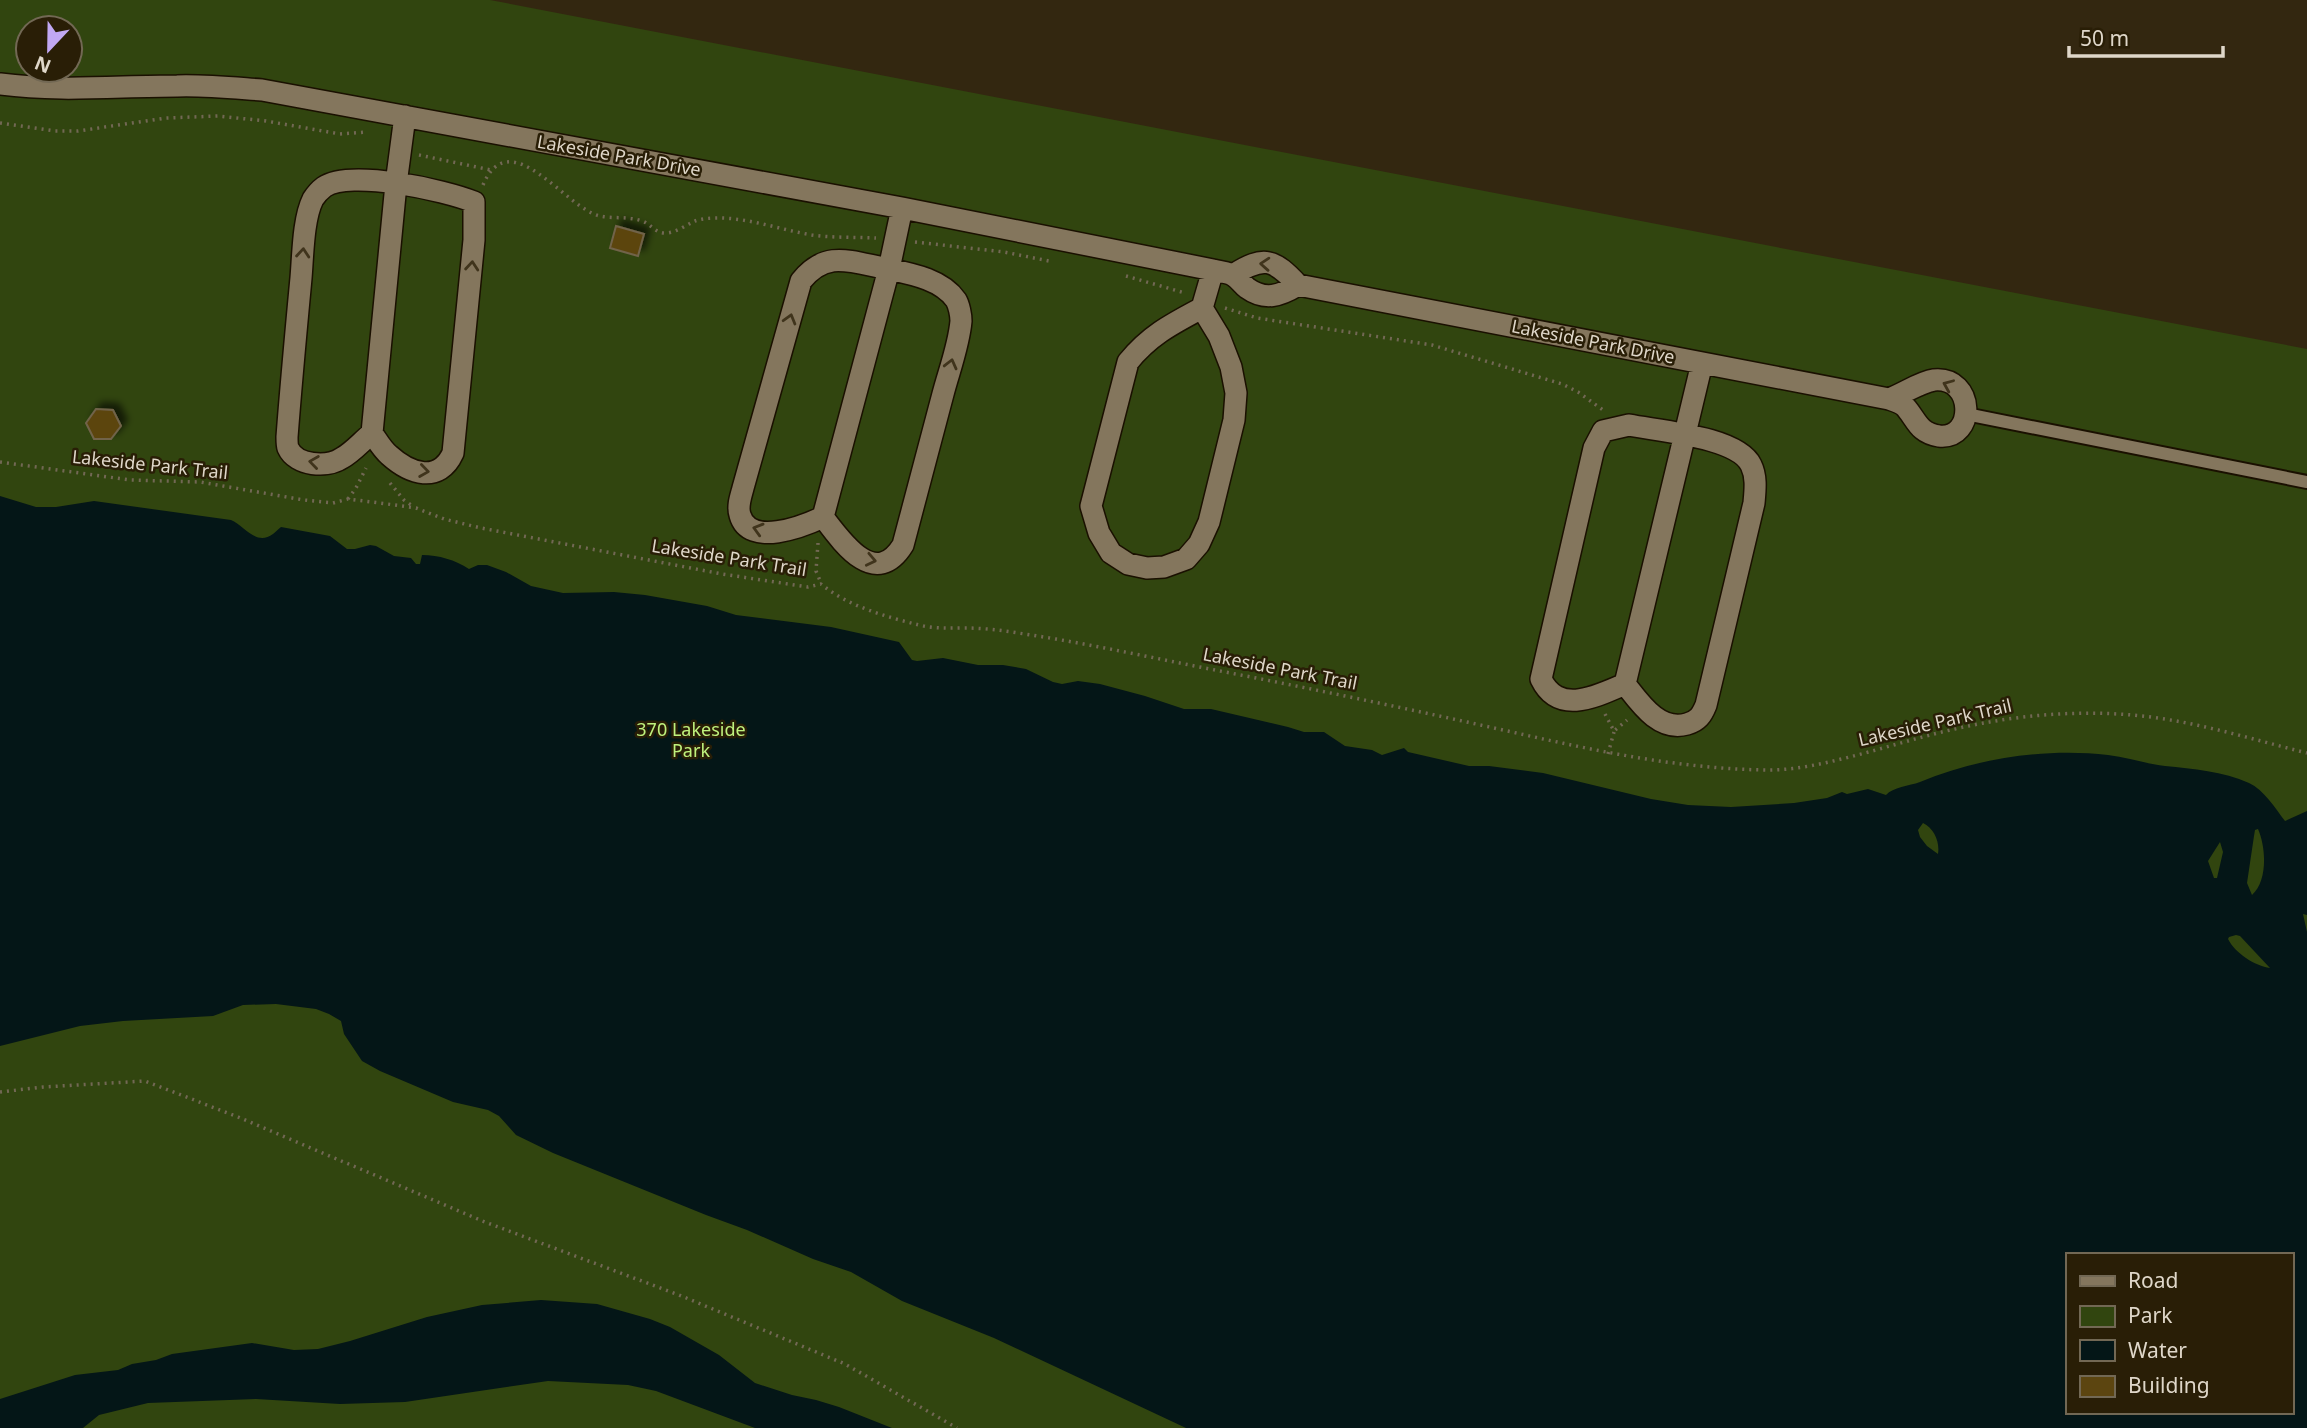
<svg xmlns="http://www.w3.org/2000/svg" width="2307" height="1428" font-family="'Noto Sans',sans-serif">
<defs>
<filter id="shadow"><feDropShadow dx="6" dy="-6" stdDeviation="3.5" flood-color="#0009"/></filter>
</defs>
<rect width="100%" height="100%" fill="#332710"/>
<path fill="#31450f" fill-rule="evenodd" d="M0 0H490L2307 349V1428H0ZM28 28H70V70H28ZM2067 1255H2291V1412H2067Z"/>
<path fill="#041617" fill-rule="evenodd" d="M0 496 36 507H56L94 501 231 520C244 525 256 547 273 534 276 532 278 529 281 527L330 536 347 549H355L370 545 376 546 394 556 411 558 416 564H420L422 555C439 555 455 560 469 569L478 565H487L506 572 531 586 563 593 614 592 645 595 707 606 736 615 831 627 899 642 912 660 917 661 943 658 978 665H1003L1026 669 1053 682 1062 684 1078 681 1100 684 1145 696 1184 709H1211L1288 727 1304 732H1324L1345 746 1372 750 1382 755 1404 748 1408 752 1469 766H1489L1543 773 1651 799 1688 805 1731 807 1794 803 1827 798 1842 792 1847 794 1868 789 1886 795C1893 787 1909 786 1920 782 1977 758 2046 748 2108 755 2127 757 2146 764 2165 766 2193 769 2223 771 2249 783 2264 790 2275 808 2285 821L2307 811V915L2303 914 2307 932V1428H1186L994 1338 902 1301 851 1272 813 1259 747 1230 706 1215 553 1153 516 1135 499 1116 488 1110 453 1102 380 1071 362 1061 344 1034 341 1021 329 1014 316 1009 276 1004 243 1005 213 1016 123 1021 80 1026 0 1046ZM1923 823C1934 828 1940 842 1938 854L1927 846 1920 837 1918 830ZM2258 829C2266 847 2268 881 2252 895L2247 883 2254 836 2255 830ZM2220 842 2223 852 2217 878H2214L2208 861ZM2236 935 2240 936 2270 968C2255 966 2235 953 2228 939L2229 937ZM2067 1255H2291V1412H2067Z
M541 1300 597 1304 650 1319 670 1327 719 1355 755 1383 792 1395 816 1400 839 1407 892 1428H755L656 1391 628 1385 548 1381 405 1402 340 1404 256 1399 148 1403 99 1415 83 1428H0V1399L75 1375 118 1370 132 1364 156 1360 172 1354 252 1343 294 1350 318 1349 350 1341 427 1317 482 1305Z"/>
<path fill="#5c4510" stroke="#71634a" stroke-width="2" filter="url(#shadow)" d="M616 226 644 234 638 256 610 248Z
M96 409 113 410 121 426 111 439H94L86 423Z"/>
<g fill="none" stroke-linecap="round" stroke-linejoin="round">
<g stroke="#1a1000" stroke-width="16">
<path id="service" d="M1966 414 2307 482"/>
</g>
<g stroke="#1a1000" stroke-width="24">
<path id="minor" d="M0 84C59 92 117 86 177 86 205 85 234 88 262 90L902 208 1213 270C1219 272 1229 272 1234 276 1239 279 1242 284 1247 288 1265 301 1280 296 1298 285 1274 259 1264 255 1233 275
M1298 285 1889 399C1895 401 1903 403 1907 409 1917 421 1919 433 1939 436 1976 440 1975 376 1934 380 1920 382 1903 394 1889 399
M1202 308 1219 336 1231 367 1236 393 1234 420 1209 522 1199 544 1186 559 1164 567 1147 568 1128 564 1111 553 1099 533 1091 506 1128 362C1150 335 1172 324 1202 308L1213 270
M1629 425C1659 431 1738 437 1751 465 1757 477 1755 491 1754 503L1706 705C1702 715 1698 721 1687 724 1659 732 1640 703 1625 684 1597 696 1559 716 1541 679L1594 448 1603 431Z
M372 433C362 441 353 452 342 458 327 468 296 466 288 448 287 445 287 441 287 437 291 384 296 331 301 278 303 255 303 219 313 199 315 196 320 190 324 187 349 169 445 190 474 202V240L453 453C439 484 410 474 389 455 382 449 377 440 372 433L396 184 405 116
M823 517C842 542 875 590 903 545 917 494 930 444 943 394 949 371 959 345 961 321 961 315 959 305 956 300 940 277 905 273 879 267 846 260 824 252 801 281L743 488C741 496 737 506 740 515 749 548 804 526 823 517L889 269 902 208
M1625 684 1702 363"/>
</g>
<path stroke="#726854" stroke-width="3.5" stroke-dasharray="2 5" stroke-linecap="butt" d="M0 123 55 131H78L166 118 218 116 266 121 340 134 366 132
M419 155 491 170
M483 185C510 121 566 209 600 216 614 219 628 216 642 221 651 224 655 233 665 233 676 233 686 225 695 221 703 218 713 218 722 218 752 219 782 230 812 235 833 238 855 237 876 238
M915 242 1004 252 1049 261
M1126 276 1185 293
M1225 308 1257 318 1432 345 1562 384 1578 392 1603 410
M0 462 130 480 200 482 304 500 333 503 348 499 395 505 416 508 444 519 481 528 722 574 808 587 821 584C847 606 887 617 919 625 935 629 949 628 965 628 982 628 1000 630 1018 633 1086 643 1153 658 1220 671 1303 687 1385 704 1467 722 1567 744 1665 769 1768 770 1801 770 1834 761 1865 753 1905 742 1944 730 1984 723 2037 713 2097 710 2151 717 2204 724 2255 740 2307 753
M390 483 404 500 414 507
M348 499 356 488 366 468
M818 543 816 571 821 583
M1605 714 1614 731 1627 720
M1608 754 1614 732
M0 1092 43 1087 145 1081 238 1117 485 1222 679 1295 845 1364 957 1428"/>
<use href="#service" stroke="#84765d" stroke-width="12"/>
<use href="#minor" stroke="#84765d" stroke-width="21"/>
</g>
<defs><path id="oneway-chevron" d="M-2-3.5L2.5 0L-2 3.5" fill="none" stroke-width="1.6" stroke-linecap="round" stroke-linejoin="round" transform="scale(1.75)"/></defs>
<g stroke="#40341c">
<use href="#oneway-chevron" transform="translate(303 253) rotate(-85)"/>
<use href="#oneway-chevron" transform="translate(1265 264) rotate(-176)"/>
<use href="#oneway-chevron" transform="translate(472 266) rotate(-85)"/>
<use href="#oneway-chevron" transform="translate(790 319) rotate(-74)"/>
<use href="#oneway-chevron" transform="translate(951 364) rotate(-76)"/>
<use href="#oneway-chevron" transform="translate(1948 385) rotate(-157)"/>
<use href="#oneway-chevron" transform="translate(314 462) rotate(-172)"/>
<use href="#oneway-chevron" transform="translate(424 471) rotate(8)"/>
<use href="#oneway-chevron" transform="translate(758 529) rotate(-164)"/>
<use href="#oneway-chevron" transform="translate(871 560) rotate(12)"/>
</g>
<g text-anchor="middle" stroke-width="5" stroke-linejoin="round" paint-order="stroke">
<g font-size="18" fill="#dfd7c9" stroke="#291e06">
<text transform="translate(619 156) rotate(10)" y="6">Lakeside Park Drive</text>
<text transform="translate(1593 342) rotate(11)" y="6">Lakeside Park Drive</text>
<text transform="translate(150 465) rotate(6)" y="6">Lakeside Park Trail</text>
<text transform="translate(729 558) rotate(9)" y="6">Lakeside Park Trail</text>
<text transform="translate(1280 669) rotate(11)" y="6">Lakeside Park Trail</text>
<text transform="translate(1935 723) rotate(-13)" y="6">Lakeside Park Trail</text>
</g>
<g font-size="18" fill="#bff17d" stroke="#291e06">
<text x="691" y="736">370 Lakeside<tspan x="691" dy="21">Park</tspan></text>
</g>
</g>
<rect x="2066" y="1253" width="228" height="161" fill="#291e06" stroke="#726854" stroke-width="2"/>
<rect x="2080" y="1276" width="35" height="10" fill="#84765d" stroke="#726854" stroke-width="2"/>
<text x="2128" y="1288" font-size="21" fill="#dfd7c9">Road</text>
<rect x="2080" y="1306" width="35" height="21" fill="#31450f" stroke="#726854" stroke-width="2"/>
<text x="2128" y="1323" font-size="21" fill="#dfd7c9">Park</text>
<rect x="2080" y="1340" width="35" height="21" fill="#041617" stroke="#726854" stroke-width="2"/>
<text x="2128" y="1358" font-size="21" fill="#dfd7c9">Water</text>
<rect x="2080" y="1376" width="35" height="21" fill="#5c4510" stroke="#726854" stroke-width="2"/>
<text x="2128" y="1393" font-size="21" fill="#dfd7c9">Building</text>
<g transform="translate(49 49) rotate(202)"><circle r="33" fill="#291e06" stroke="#726854" stroke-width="2"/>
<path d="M0-5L12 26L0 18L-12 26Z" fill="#c1a8f3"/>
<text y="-10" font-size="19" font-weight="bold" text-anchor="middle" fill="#dfd7c9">N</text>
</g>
<path d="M2069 46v10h154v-10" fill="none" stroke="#dfd7c9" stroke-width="3.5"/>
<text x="2080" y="46" font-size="21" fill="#dfd7c9" stroke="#291e06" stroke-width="5" paint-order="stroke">50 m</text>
</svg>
